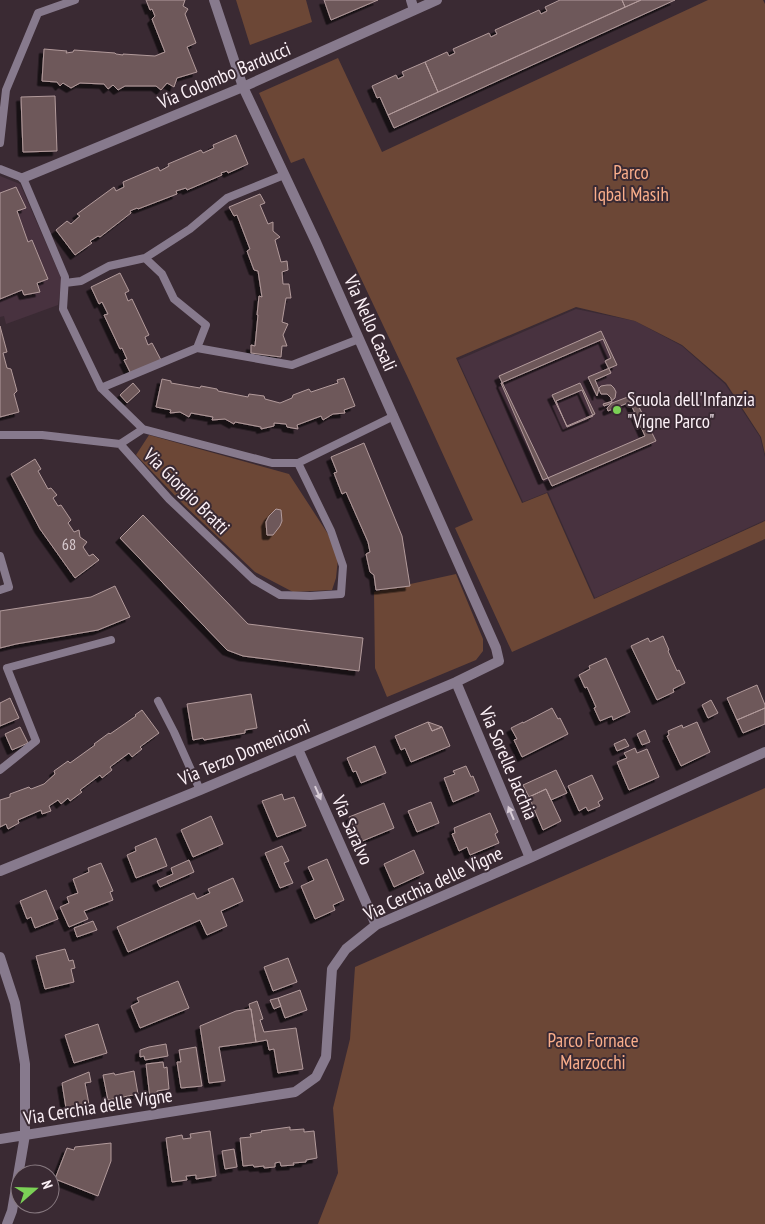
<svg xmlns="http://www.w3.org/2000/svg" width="765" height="1224" font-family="'PT Sans Narrow',sans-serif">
<defs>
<filter id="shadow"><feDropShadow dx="-4.5" dy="4.5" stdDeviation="0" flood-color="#0009"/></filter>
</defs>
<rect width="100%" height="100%" fill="#3a2a33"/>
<path fill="#48323f" d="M0 176 20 184 62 280 58 305 6 324 4 316 0 317Z
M576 309 635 321 682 346 725 384 760 437 765 457V520L595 598 548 492 523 502 458 360Z"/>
<path fill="#6c4736" d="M236 0H306L312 22 250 45Z
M708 0H763L765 4V454L761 437 726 383 682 345 635 321 576 307 456 358 522 503 547 493 594 599 765 521V539L512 652 455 528 473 520 409 380 304 158 291 163 259 93 338 58 382 152Z
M149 435 289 474 328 534 338 559 336 578 332 590 293 592 255 572 184 505 136 455Z
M456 574 483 639V651L476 660 387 697 375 668 374 592Z
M765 788V1224H318L338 1173 333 1108 350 1039 355 967Z"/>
<path fill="#6e595a" stroke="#b29a9b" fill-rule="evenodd" filter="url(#shadow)" d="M146 0H185L183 6 188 9 185 14 196 43 187 47 197 72 177 78 174 87 167 83 161 90 156 86H125L118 90 113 85 108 89 104 84 80 83 71 88 63 83 60 86 57 82 42 81 44 49 67 51 66 53 73 52 74 50 115 53 116 54 123 55V54L155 56 165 52 152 19 155 16 152 9 150 10Z
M324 0H378L331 20Z
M560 0H622L625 7 438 92 425 62 447 52 449 56 455 53 453 49 489 33 491 37 497 34 495 30 539 10 541 14 547 11 545 7Z
M622 0H641L625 7Z
M641 0H675L394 128 388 115Z
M425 62 438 92 388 115 380 97 377 98 372 86 396 75 398 79 404 76 402 72Z
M55 96 57 151 23 152 21 97Z
M236 135 248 164 228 173 227 171 221 173 222 175 187 190 186 188 176 191 177 194 138 209 137 208 130 211 131 213 100 237 98 236 90 241 92 243 75 255 56 230 67 221 71 224 80 216 77 214 114 187 116 191 124 187 123 182 158 167 160 171 169 166 168 164 201 150 203 153 214 148 213 145Z
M16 187 26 208 17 211 28 242 32 240 48 279 37 283 40 292 24 295 22 290 0 299V193Z
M260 194 265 203 260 205 268 224 273 222V231L280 237 275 240 281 262 287 261 288 270 282 272 283 284H289L291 298H286L282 322 288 324 283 335 287 346H282L281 357 251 353V345L255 346 258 315H257L259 296 262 297 258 271 254 270 247 251 250 249 237 215 234 216 229 207Z
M120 273 129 291 125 293 128 301 132 299 149 335 145 337 148 345 152 343 161 360 131 374 124 360 127 359 122 348 120 349 104 315 108 314 102 302 99 304 91 287Z
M0 326 7 352 3 353 7 368 11 369 17 391 14 394 19 412 0 417Z
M601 331 617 365 588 377 597 396 599 388 601 386 607 385H611L614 388 616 392 615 398 610 402 603 404 604 406 633 395 656 441 552 486 499 376ZM580 383 595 414 567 426 552 395Z
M603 339 611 358 605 361 611 373 595 380 601 394H607L611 398 612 403 607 408 608 411 630 402 645 436 543 480 501 383ZM582 390 593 416 567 427 556 401Z
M344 378 355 406 344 410 345 413 333 414 323 420 321 416 297 425 298 429 287 427 286 424 274 423V426L261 429V427L235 422 234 424 225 419 212 420 213 417 191 413 189 417 180 412 170 413 171 410 156 407 162 379 171 381V383L200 388 201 386 217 389 218 391 248 397 249 394 264 396 265 399 280 403 292 398 293 395 309 389 311 392 338 383 337 380Z
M133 383 140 391 127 403 120 395Z
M364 443 402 536 410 586 376 590 374 575 370 572 366 554 370 552 368 542 346 492 342 494 334 473 337 472 331 457Z
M35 459 41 469 38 471 48 489 51 488 57 495 53 498 58 506 61 505 71 520 68 523 74 532 79 530 80 537 87 542 83 547 89 556 93 554 99 560 75 578 40 529 11 474Z
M276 509 281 510 282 521 280 526 273 535H267L266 522 269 516Z
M143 515 248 624 363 638 359 671 243 656 227 650 120 538Z
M115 586 130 617 98 630 16 644 0 648V611L91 597Z
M663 636 669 650 668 651 677 671 679 670 685 683 673 689 674 692 657 700 631 646 648 638 650 642Z
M606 658 630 712 613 720 612 716 600 721 594 708 596 707 587 687 585 688 579 675 590 669 589 666Z
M757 685 765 705V708L737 720 727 698Z
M251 694 257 728 245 730V733L204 740 203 738 193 740 187 704Z
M10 698 19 718 0 726V703Z
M711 700 718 713 708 718 702 705Z
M552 708 558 719 560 718 568 734 522 757 514 740 517 739 511 728 523 722V723Z
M765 708V724L743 733 737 720Z
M142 710 159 733 140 747 142 749 132 757 129 753 110 767 112 770 102 778 100 775 80 790 82 792 70 801 68 798 61 804 58 800 49 806 51 811 42 814 41 810 18 820 19 823 8 829 6 824 0 827V800L10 797V794L29 787 31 789 44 784 55 774 54 771 68 761 70 763 95 745 94 744 109 733 110 734 136 716 135 715Z
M428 722 442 727 432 731Z
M428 722 432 731 442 727 450 746 411 762 405 748 401 750 395 736Z
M697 722 710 752 681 766 667 736 669 735 668 731 682 725 683 728Z
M20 727 28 743 12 750 5 734Z
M645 730 650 742 642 745 637 734Z
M625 739 629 746 617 751 614 744Z
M375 746 386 773 361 783 356 771 353 772 347 758Z
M635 748 637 753 647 749 659 777 629 790 617 762 627 758 624 753Z
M466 766 471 777 473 776 479 791 453 802 444 778 455 774 453 771Z
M556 770 567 793 551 800 546 789 529 797 523 785Z
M592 775 603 799 598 802 600 806 588 811 586 807 579 811 568 786Z
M546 789 561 821 543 830 529 797Z
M282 794 284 800 294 797 306 826 277 837 262 801Z
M431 802 439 823 417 832 408 811Z
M384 803 394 828 360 842 349 817Z
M490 813 498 832 495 834 499 843 470 855 467 847 459 851 452 834 455 833 454 828Z
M211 816 223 844 193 857 181 830Z
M156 838 167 866 136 878 127 855 136 851 135 847Z
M282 846 289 861 284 863 293 883 280 888 265 853Z
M414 850 424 873 394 887 384 864Z
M327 859 344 900 333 905 335 910 315 919 301 886 314 880 308 867Z
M189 860 194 872 160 887 157 881 173 874 171 868Z
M101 863 113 891 110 892 113 900 84 911 88 919 69 927 60 907 69 903 67 897 78 893 73 879 89 872 88 868Z
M233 878 243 901 221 911 227 926 207 935 200 920 128 952 117 927 194 893 197 899 210 893 208 889Z
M46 890 58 919 35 928 31 917 27 919 20 901Z
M93 921 97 930 77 937 74 928Z
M65 949 69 961 73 960 75 968 71 969 74 982 45 989 36 956Z
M288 958 297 982 273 991 264 967Z
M178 981 189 1008 140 1028 131 1006 139 1002 137 998Z
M300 990 307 1010 285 1018 278 998Z
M278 998 281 1006 274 1009 270 1000Z
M257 1001 263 1019 260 1020 264 1032 296 1028 303 1069 278 1073 274 1049 269 1050 267 1040 256 1042 251 1009H250L249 1004Z
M250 1009H251L256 1042 219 1047 225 1081 209 1083 200 1026 236 1011Z
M98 1024 107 1053 74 1063 65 1035Z
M166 1044 168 1056 145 1060 144 1056 140 1057V1050L149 1047Z
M196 1047 202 1086 181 1088 177 1062H181L179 1050Z
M163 1062 164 1068 167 1067 169 1089 157 1091V1097L150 1098 146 1064Z
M134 1071 138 1094 108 1100 103 1075 114 1073 115 1075Z
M89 1072 91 1082 85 1083 89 1104 66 1108 62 1083Z
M290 1127V1130L304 1129V1132L314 1131 317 1158 306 1160V1162L293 1163 294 1165 281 1166 280 1162 275 1163V1167L264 1168V1166L254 1167 253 1165 243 1166 240 1138 251 1137 250 1134 262 1132 261 1131Z
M210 1131 216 1176 196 1179V1175L186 1176 187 1180 172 1182 166 1138 182 1135 183 1139 191 1138 190 1134Z
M111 1143V1161L98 1196 55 1179 67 1148 74 1150 75 1147Z
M234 1149 237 1167 225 1169 222 1151Z"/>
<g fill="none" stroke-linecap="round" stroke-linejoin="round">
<path stroke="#877a8d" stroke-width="8" d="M0 143 6 90 38 13 75 0
M0 169 23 178 65 277 63 309 101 388 143 429 272 463H298L394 416
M145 258 162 274 174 299 206 325 197 348
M65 283 81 281 109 266 145 258 190 229 227 198 284 175
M101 388 197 348 292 365 359 339
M0 435H42L120 444 169 499 254 580 280 595 310 596 341 594 343 566 331 531 298 463
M120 444 143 429
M0 556 9 587 0 590
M158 701 174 732 200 790
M0 770 36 741 7 668 111 640"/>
<path stroke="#877a8d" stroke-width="10" d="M411 0 414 10
M23 178 243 87 437 0
M456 682 530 858
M298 749 376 925
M0 871 200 790 456 682 499 661 496 648 316 242 243 87 214 0
M0 957 15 1003 25 1064V1135L12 1211 7 1224
M0 1139 295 1092 316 1077 326 1057 332 969 346 949 376 925 530 858 765 752"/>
</g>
<defs><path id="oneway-solid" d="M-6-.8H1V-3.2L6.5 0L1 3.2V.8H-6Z" transform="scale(1.25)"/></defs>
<g fill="#d9cdd7">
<use href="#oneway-solid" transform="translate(318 793) rotate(66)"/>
<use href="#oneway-solid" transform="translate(511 813) rotate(-113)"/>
</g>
<circle fill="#7bd156" stroke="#3a2a33" stroke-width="2" cx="617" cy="410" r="5"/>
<g text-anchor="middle" stroke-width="4" stroke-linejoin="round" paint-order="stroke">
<g font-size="16" fill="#d8cbd0">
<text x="69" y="550">68</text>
</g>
<g font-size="19" fill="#fcf1f7" stroke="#3a2a33">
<text transform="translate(224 75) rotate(-23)" y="7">Via Colombo Barducci</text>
<text transform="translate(371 323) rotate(66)" y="7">Via Nello Casali</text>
<text transform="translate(187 491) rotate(45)" y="7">Via Giorgio Bratti</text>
<text transform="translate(244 752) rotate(-23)" y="7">Via Terzo Domeniconi</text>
<text transform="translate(509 763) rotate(67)" y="7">Via Sorelle Jacchia</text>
<text transform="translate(353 830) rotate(66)" y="7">Via Saralvo</text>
<text transform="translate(433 883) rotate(-25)" y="7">Via Cerchia delle Vigne</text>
<text transform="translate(98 1106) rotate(-9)" y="7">Via Cerchia delle Vigne</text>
</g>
<g font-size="19" fill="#faae8b" stroke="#3a2a33">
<text x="631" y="179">Parco<tspan x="631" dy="22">Iqbal Masih</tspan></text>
<text x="593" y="1047">Parco Fornace<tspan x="593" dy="22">Marzocchi</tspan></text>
</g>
<g font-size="19" fill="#fcf1f7" stroke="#3a2a33" text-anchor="start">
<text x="627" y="406">Scuola dell'Infanzia<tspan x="627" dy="22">"Vigne Parco"</tspan></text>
</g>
</g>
<g transform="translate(35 1189) rotate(70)"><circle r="24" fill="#3a2a33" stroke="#887a81"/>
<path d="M0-4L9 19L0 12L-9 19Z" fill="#7bd156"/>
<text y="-8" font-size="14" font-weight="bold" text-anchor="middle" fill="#fcf1f7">N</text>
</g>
</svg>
